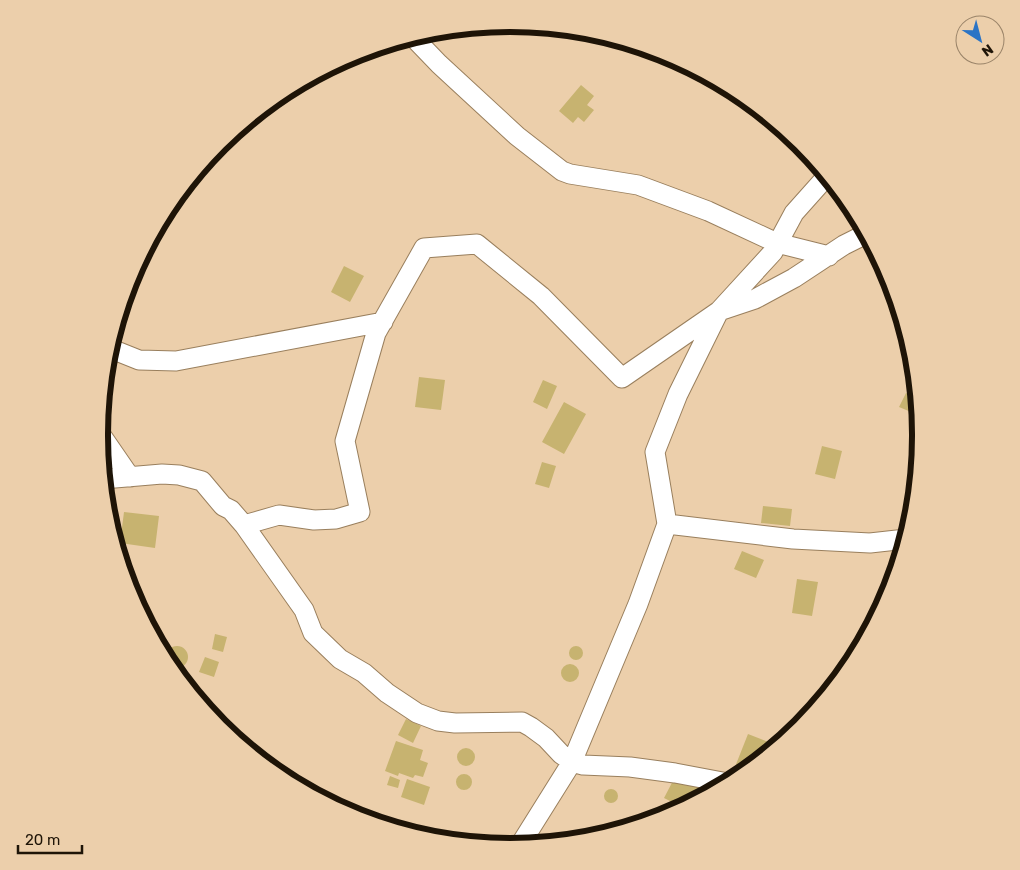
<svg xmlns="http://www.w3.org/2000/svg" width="1020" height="870" font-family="Rubik,sans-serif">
<rect width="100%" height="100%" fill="#eccfab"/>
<path fill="#c7b370" d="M581 85 594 96 587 105 594 110 584 122 578 117 573 123 559 111Z
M344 266 364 276 350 302 331 292Z
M125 295V306H121Z
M903 322 909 341 898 337Z
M419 377 445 380 441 410 415 407Z
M543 380 557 386 547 409 533 402Z
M906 393 917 399 911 412 899 407Z
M564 402 586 414 564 454 542 442Z
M822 446 842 451 835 479 815 474Z
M542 462 556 466 549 488 535 484Z
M763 506 792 509 790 526 761 523Z
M124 512 159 516 155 548 120 543Z
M742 551 764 560 756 578 734 569Z
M797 579 818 582 812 616 792 613Z
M215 634 227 637 223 652 212 649Z
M569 653a7 7 0 1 1 14 0a7 7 0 1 1-14 0Z
M166 657a11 11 0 1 1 22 0a11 11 0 1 1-22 0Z
M205 657 219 662 214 677 199 672Z
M561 673a9 9 0 1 1 18 0a9 9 0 1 1-18 0Z
M406 719 421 726 413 743 398 735Z
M748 734 771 743 767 754 736 778 731 777Z
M396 741 423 750 420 760 428 763 423 777 415 775 413 778 399 773 398 776 385 771Z
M457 757a9 9 0 1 1 18 0a9 9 0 1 1-18 0Z
M456 782a8 8 0 1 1 16 0a8 8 0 1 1-16 0Z
M676 775 704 790 701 797 682 807 664 798Z
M390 776 400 780 398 788 387 785Z
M407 779 430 787 424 805 401 797Z
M604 796a7 7 0 1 1 14 0a7 7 0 1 1-14 0Z"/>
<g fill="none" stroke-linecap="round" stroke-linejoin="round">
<g stroke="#997f5d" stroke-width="21">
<path id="minor" d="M413 37 439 64 517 136 562 171 570 174 638 185 708 211 777 243 829 256
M109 348 139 360 176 361 383 322
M99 432 130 477
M103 479 162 474 179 475 202 481 223 506 231 510 244 525 279 515 314 520 336 519 360 512 345 441 376 333 424 248 477 244 541 296 622 378 719 311 755 299 794 278 844 245 866 234
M667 524 793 539 870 543 906 539
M244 525 304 610 313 633 340 659 364 673 387 693 417 713 438 721 455 723 522 722 531 727 546 738 561 754 572 762 583 765 630 767 675 773 728 783
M520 845 572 762 638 604 667 524 655 452 678 394 719 311 773 252 794 213 827 176"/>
</g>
<use href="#minor" stroke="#fff" stroke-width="19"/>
</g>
<path d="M0 0H1020V870H0ZM510 32H510A402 402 0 0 1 912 434V436A402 402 0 0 1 510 838H510A402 402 0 0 1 108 436V434A402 402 0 0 1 510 32Z" fill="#eccfab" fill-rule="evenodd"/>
<path fill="none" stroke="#1e1407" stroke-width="6" d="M510 32H510A402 402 0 0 1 912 434V436A402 402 0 0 1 510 838H510A402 402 0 0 1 108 436V434A402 402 0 0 1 510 32Z"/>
<g transform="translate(980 40) rotate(144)"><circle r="24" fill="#eccfab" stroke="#9a8469"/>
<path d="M0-4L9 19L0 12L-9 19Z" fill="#2b74c5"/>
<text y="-8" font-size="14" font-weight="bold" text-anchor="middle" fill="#1e1407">N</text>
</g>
<path d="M18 845v8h64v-8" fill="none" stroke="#1e1407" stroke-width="2.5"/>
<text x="25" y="845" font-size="15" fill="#1e1407" stroke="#eccfab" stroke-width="4" paint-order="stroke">20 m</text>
</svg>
